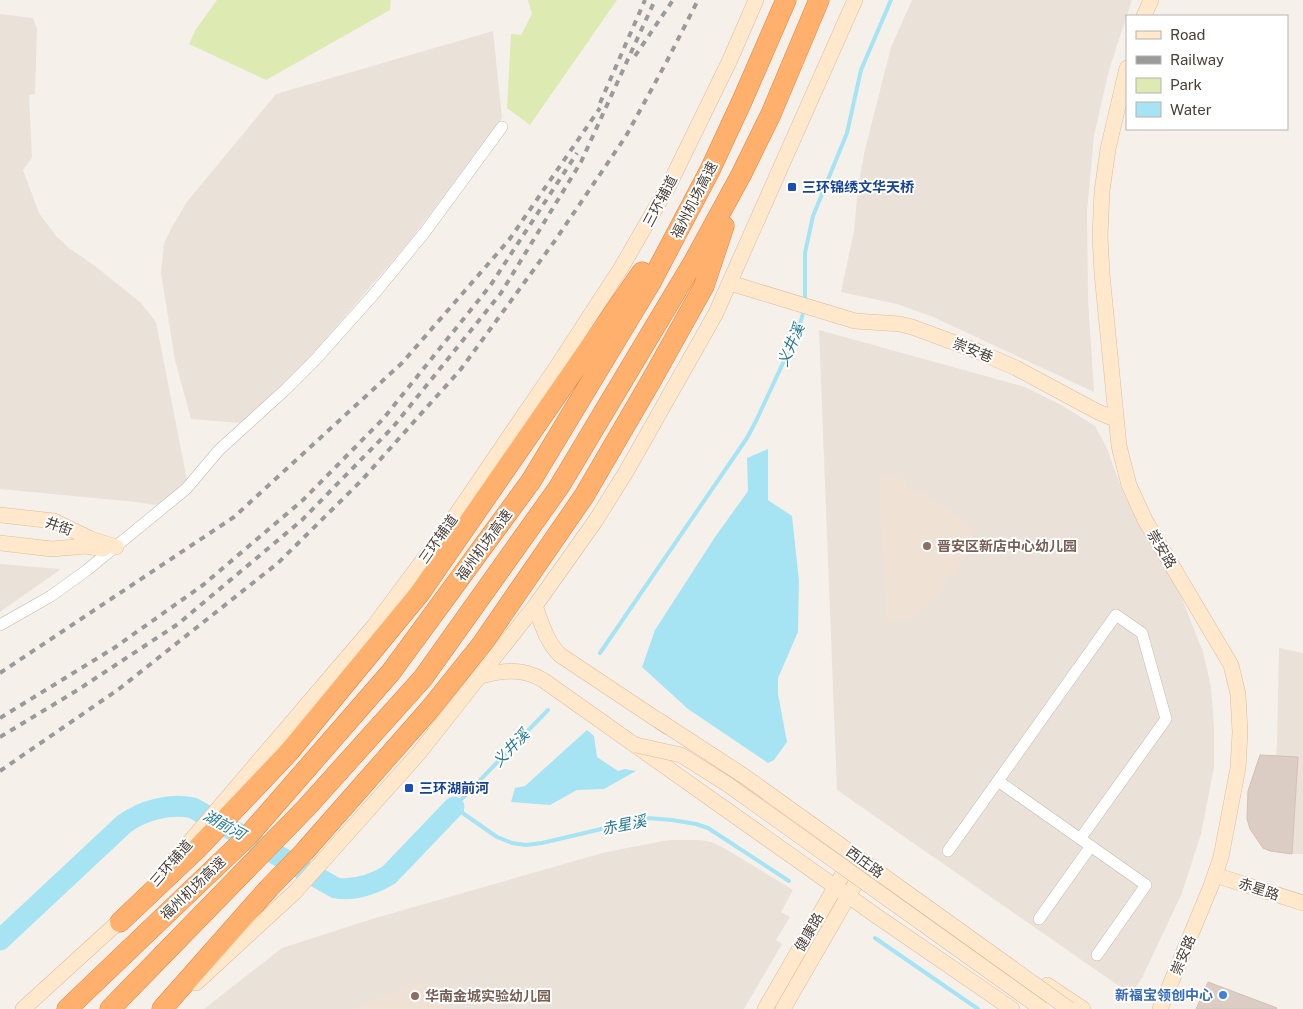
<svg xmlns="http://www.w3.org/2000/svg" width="1303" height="1009" font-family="'Public Sans','Noto Sans SC',sans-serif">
<rect width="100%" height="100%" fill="#f6f0eb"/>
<path fill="#eae1d9" d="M912 0H1132L1109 70 1094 136 1087 211 1088 299 1094 392 933 317 897 304 841 292 854 231 858 188 864 154 891 47Z
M0 14 33 18 37 29 35 94 29 95 32 158 23 170 39 213 56 236 69 248 95 266 141 303 156 322 187 480 162 503 155 505 136 502 0 489Z
M493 31 502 118 412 238 306 362 241 423 191 419 175 360 161 273 164 243 171 229 186 203 276 94Z
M819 330 1025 387 1063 406 1095 426 1106 446 1122 490 1133 512 1158 552 1182 599 1203 652 1211 687 1214 727V767L1201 834 1182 893 1142 978 1135 988 1126 989 1119 986 837 790Z
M0 564 61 569 0 612Z
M1279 648 1303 653V854H1292L1294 823 1271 820 1277 744Z
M669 840H700L711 842 724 848 793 890 781 912 790 917 776 940 782 944 744 1009H204L282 948 372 919 606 852Z"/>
<path fill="#efe2d5" d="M898 472 903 474 906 478V487L916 490 928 496 970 524 974 537 970 550 939 594 921 613 912 618 887 623 879 491 882 481 886 476Z
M437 983 449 998 443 1009H355L386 995 417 984Z"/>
<path fill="#ddebb3" d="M217 0H391L390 10 266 80 189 44 196 29Z
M528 0H617L530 125 507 108 511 34 521 35 532 14Z"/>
<path fill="#a6e4f4" d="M768 449V500L792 516 799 581 798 632 778 678V694L787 742 774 760 768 763 688 709 642 667 655 630 715 537 748 491 747 458Z
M587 730 594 736 597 757 618 771 625 769 636 771 604 789 577 790 550 805 511 802 515 788 525 786Z"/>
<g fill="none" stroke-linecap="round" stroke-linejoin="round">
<path stroke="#a6e4f4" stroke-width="4" d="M805 303V253L813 216 847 133 861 70 891 0
M600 653 747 438 756 421 798 331 804 310
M548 710 454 807 497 837 512 843 526 845 542 843 648 818 672 820 696 824 708 828 789 881
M875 938 978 1009"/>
<path stroke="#a6e4f4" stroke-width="21" d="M0 940 124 824C143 810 170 803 193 808L336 888C355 891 372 885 389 875L454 807"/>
</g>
<path fill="#dbcdc3" stroke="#d4c0b2" d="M1260 755 1298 757 1292 854 1270 851 1263 848 1250 829 1247 819 1248 791Z
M1208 982 1277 1008 1276 1009H1196Z"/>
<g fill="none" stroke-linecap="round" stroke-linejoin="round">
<g stroke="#c5b9b0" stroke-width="12">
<path id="street" d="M0 625 51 596 87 570 186 489 219 450 285 390 316 359 374 294 425 232 502 127
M998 781 1146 885 1097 955
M948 851 1116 615 1142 633 1166 719 1080 839
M1039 919 1091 846"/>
</g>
<g stroke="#dbbd9b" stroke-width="16">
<path id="secondary" d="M1144 16 1151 0
M1127 68 1108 149 1102 191 1100 236 1102 274 1119 446 1129 485 1145 520 1231 665 1238 694 1240 732 1238 768 1221 857 1211 886 1160 1009
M730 283 855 321 900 324 912 327 977 351 1016 368 1098 412 1115 419
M0 515 54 521 91 539 116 547
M0 543 52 549 86 546 103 549
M535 606C542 624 546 641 560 655L668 727
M481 676C503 670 523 668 543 680L878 917 1012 1009
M176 858 374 626 447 528 556 368 621 268 669 185 729 62 756 0
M1215 875 1303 903
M196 983 295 892 419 753 535 606 596 520 626 472 716 313 855 0
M1047 985 1083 1009
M23 1009 126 915
M765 1009 852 858
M783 1009 865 867"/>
</g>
<g stroke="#e58136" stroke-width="21">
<path id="highway" d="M120 922 197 849 289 752 420 593 642 272
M67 1009 248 836 391 672 531 481 651 282 710 170 742 101 786 0
M110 1009 306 808 423 678 559 487 693 263 741 175 771 114 819 0
M162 1009 269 888 304 852 429 710 482 644 584 496 651 381 704 286 724 226"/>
</g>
<use href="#street" stroke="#fff" stroke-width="11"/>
<use href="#secondary" stroke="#ffe8cc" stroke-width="15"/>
<use href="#highway" stroke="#ffb06d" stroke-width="20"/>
<path stroke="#9a9a9a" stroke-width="4" stroke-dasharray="6 6" stroke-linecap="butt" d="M635 56 673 0
M600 103 645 0
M0 673 234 517 402 363 509 240 600 108
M0 718 114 648 203 585 303 500 383 419 490 286 577 153
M0 737 76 691 178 624 302 520 393 427 501 293 581 162 655 0
M0 771 119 689 278 563 361 481 461 369 554 242 626 136 667 61 698 0"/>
<g stroke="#dbbd9b" stroke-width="16" stroke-linecap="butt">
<path id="secondary-bridge" d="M658 720 744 776 1069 1009
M636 745 681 755 727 784 1042 1009"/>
</g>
<use href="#secondary-bridge" stroke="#ffe8cc" stroke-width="15"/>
</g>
<g fill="#1a4fb4" stroke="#fff" stroke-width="2">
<rect x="787" y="182" width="10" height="10" rx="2.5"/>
<rect x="404" y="783" width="10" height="10" rx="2.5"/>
</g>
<g fill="#8d6e63" stroke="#fff" stroke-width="2">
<circle cx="927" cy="546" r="5"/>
<circle cx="415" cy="996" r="5"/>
</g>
<circle fill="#3f7fe0" stroke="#fff" stroke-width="2" cx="1223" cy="995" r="5"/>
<g text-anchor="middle" stroke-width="4" stroke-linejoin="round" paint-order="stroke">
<g font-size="14" font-weight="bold" fill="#164399" stroke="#fff" text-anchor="start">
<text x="802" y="192">三环锦绣文华天桥</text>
<text x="419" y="793">三环湖前河</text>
</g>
<g font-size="14" fill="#4b4038" stroke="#fff">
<text transform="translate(694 200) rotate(-63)" y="5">福州机场高速</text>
<text transform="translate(660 201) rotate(-62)" y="5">三环辅道</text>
<text transform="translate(973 350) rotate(22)" y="5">崇安巷</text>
<text transform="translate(59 526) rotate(20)" y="5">井街</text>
<text transform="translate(438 539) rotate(-55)" y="5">三环辅道</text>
<text transform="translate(484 545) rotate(-54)" y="5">福州机场高速</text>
<text transform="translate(1162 549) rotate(59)" y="5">崇安路</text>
<text transform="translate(865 862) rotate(36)" y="5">西庄路</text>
<text transform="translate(171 863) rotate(-49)" y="5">三环辅道</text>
<text transform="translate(193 888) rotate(-44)" y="5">福州机场高速</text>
<text transform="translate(1259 889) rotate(18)" y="5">赤星路</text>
<text transform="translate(809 932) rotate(-60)" y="5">健康路</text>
<text transform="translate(1183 955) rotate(-67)" y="5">崇安路</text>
</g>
<g font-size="14" font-weight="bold" fill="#785e54" stroke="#fff" text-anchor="start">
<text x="937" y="551">晋安区新店中心幼儿园</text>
<text x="425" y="1001">华南金城实验幼儿园</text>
</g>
<g font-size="14" font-weight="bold" fill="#366cbe" stroke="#fff" text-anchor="end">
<text x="1213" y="1000">新福宝领创中心</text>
</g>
<g font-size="15" font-style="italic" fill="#247a92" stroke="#fff">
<text transform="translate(791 345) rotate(-66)" y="5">义井溪</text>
<text transform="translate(511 748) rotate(-46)" y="5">义井溪</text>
<text transform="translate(224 825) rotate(29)" y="5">湖前河</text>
<text transform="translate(624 825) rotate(-11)" y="5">赤星溪</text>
</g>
</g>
<rect x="1126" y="15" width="162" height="115" fill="#ffffff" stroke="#b7b3af"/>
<rect x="1136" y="31" width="25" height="8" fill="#ffe8cc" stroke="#b7b3af"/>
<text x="1170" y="40" font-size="15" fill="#4b4038">Road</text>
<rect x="1136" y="56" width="25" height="8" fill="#9a9a9a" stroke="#b7b3af"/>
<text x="1170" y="65" font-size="15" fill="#4b4038">Railway</text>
<rect x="1136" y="78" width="25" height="15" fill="#ddebb3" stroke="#b7b3af"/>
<text x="1170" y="90" font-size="15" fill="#4b4038">Park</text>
<rect x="1136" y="102" width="25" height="15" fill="#a6e4f4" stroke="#b7b3af"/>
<text x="1170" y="115" font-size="15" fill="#4b4038">Water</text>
</svg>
